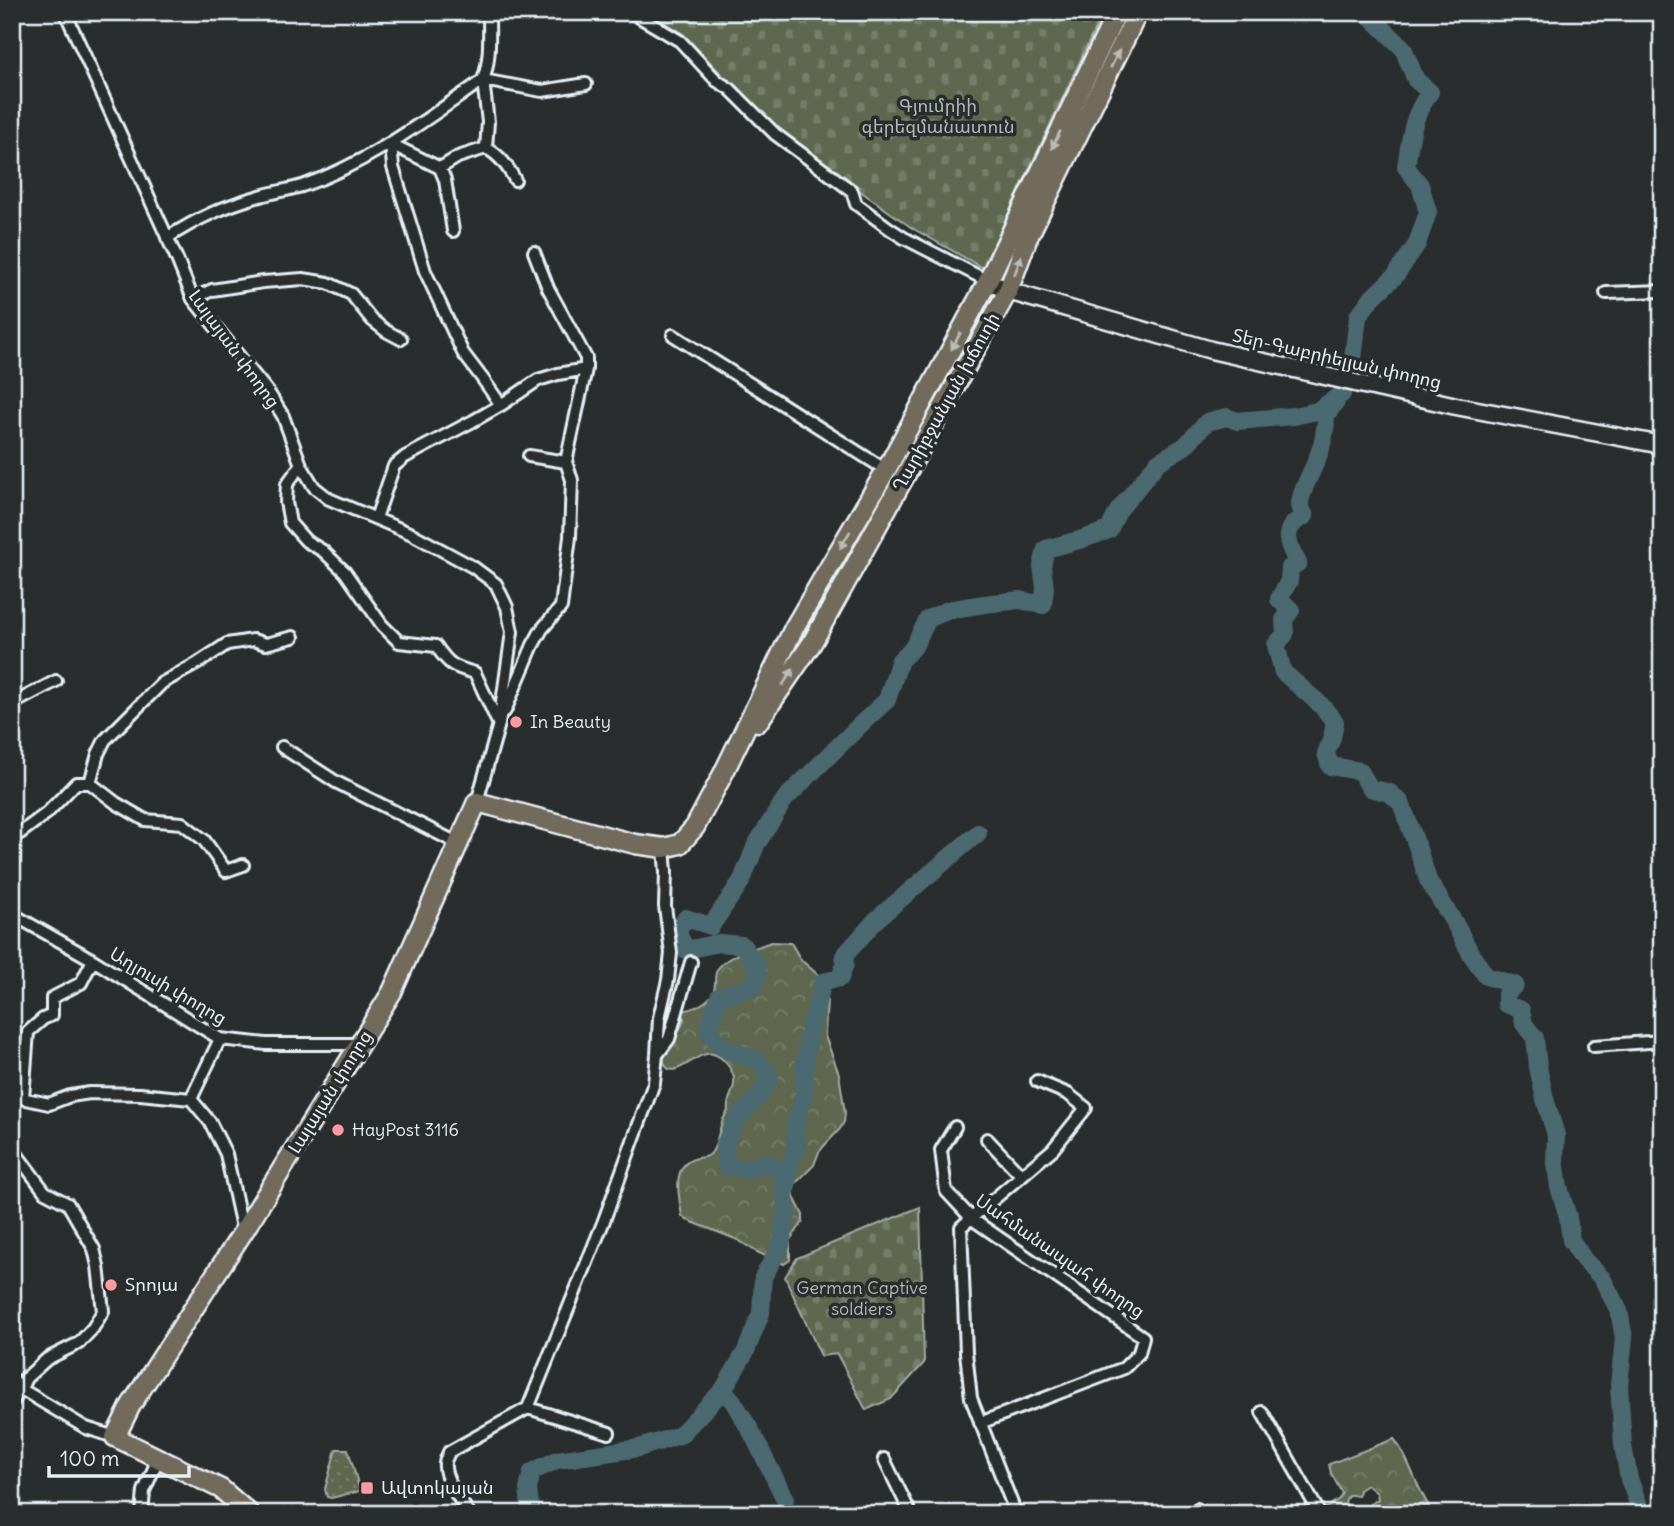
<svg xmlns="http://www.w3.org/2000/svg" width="1674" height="1526" font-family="Delius,'Noto Sans Armenian',sans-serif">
<defs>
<pattern id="grass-dots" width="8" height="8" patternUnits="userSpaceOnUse" patternTransform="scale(1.75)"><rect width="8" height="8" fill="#5e6850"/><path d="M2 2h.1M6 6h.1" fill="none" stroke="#757e6a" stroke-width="1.8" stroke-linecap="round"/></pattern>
<pattern id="forest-crowns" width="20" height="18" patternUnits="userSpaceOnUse" patternTransform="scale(1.75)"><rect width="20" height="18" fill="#5e6850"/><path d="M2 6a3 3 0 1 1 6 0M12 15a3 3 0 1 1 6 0" fill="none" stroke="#757e6a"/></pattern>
<pattern id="cemetery-stones" width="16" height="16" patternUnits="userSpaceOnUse" patternTransform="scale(1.75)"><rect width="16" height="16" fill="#5e6850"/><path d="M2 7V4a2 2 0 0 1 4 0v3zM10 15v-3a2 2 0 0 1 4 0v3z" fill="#757e6a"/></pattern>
</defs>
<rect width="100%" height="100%" fill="#2a2d2e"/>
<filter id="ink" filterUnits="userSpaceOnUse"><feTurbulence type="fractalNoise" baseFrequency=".0143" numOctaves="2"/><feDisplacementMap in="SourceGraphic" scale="14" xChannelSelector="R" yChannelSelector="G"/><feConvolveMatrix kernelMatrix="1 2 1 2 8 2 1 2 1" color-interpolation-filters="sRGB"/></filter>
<g filter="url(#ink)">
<path fill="url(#grass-dots)" stroke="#a3aca4" stroke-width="2" d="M989 301 995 303 785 672 782 666Z
M336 1449H348L360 1491 331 1498 327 1497 325 1489Z"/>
<path fill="url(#forest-crowns)" stroke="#a3aca4" stroke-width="2" d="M771 942 791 943 801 960 816 973 823 982 827 1000 825 1036 839 1074 845 1113 844 1122 840 1129 824 1146 819 1152 814 1165 795 1184 793 1190 794 1197 803 1215V1222L790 1240V1260L784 1264 757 1252 738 1240 687 1220 682 1216C679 1196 670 1164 697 1158 703 1157 708 1158 712 1152 720 1139 718 1123 728 1111 726 1100 733 1094 734 1084 736 1073 724 1057 713 1054 697 1049 669 1088 663 1059L682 1025 684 1019 683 1011C693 1009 711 1002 714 990 717 980 712 973 721 965 735 952 754 949 771 942Z
M1394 1439C1409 1457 1415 1485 1429 1506L1422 1507 1419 1509 1420 1514H1364V1508L1378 1499 1377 1493 1367 1485 1359 1490 1358 1496 1352 1495H1349L1345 1501 1348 1510 1347 1514H1327L1326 1508 1339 1499 1342 1493 1331 1473 1329 1464Z"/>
<path fill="url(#cemetery-stones)" stroke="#a3aca4" stroke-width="2" d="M647 12H1103L983 268 912 228 777 132 683 34Z
M920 1207 924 1363 891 1399 866 1410 837 1354 821 1356 785 1277 797 1258Z"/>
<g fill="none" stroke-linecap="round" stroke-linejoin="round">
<path stroke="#4c6970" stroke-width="18" d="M1353 359 1358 316 1371 299 1396 275 1417 244 1428 212 1420 185 1406 167C1411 136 1411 119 1430 92L1416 80 1403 48 1366 12
M1336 402 1326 415C1326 431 1323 445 1317 459 1313 470 1299 494 1300 506 1301 509 1303 512 1305 516 1280 528 1287 543 1298 563L1290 568 1289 581 1279 599 1291 610 1284 620 1285 634 1276 645 1283 672 1321 705 1335 722 1332 738 1326 753 1330 766 1360 771 1370 788 1390 793 1401 803 1417 846 1428 880 1455 924 1471 954 1486 976 1515 985 1506 994V1004L1521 1010 1524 1024 1535 1038 1538 1067 1545 1099 1556 1135 1555 1160 1559 1187 1568 1217 1571 1240 1584 1260 1602 1278 1619 1311 1624 1338 1619 1385 1623 1445 1629 1479 1642 1514
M787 1186 788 1167 796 1151 795 1129 804 1094 805 1062 811 1025 823 982 840 978 845 964 844 956 877 919 978 833
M723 1390 733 1401 752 1433 785 1499
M531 1514 528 1489 532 1472 557 1460 639 1448 680 1435 723 1390 746 1351 761 1313 763 1277 781 1246 787 1214 782 1173 765 1162 746 1170 727 1166 724 1146 739 1116 761 1095 770 1076 759 1061 722 1047 708 1031 719 997 754 987 758 967 742 945 719 943 686 950 677 931 686 918 711 926 742 880 756 845 785 799 861 724 887 700 900 660 913 648 928 619 948 610 984 604 1020 600 1043 605 1045 588 1042 566 1046 549 1083 539 1109 530 1118 511 1158 462 1185 446 1207 422 1227 417 1237 421 1294 416 1317 411 1342 394"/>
<g stroke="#e8f1f8" stroke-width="16">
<path id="minor" d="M65 12 177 259 193 299 268 392 283 416 301 465 314 487 329 499 412 534 473 567 496 584 507 607 512 632 499 724 477 802
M631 12 680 41 717 81 730 89 775 134 852 191 856 204 890 229 904 238 988 281
M391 144 393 167 425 271 463 353 482 378 501 405
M391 144 440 168 458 157 486 148C500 155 508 167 515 180
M486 148 488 122 483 80 542 91 586 84
M440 168 445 180 453 231
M167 238C198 218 224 206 260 196 274 192 288 190 302 186 369 163 425 120 483 80 491 59 489 35 489 12
M1606 293 1662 291
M193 299 212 290 263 282 303 279 328 283 351 294 372 320 386 331 401 339
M673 335 886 470
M529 456 566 462
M301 465 287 484 286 502 290 523 306 541 323 551 345 572 382 625 399 642 436 646C449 665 453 667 475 673L498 723
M376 518 394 466 405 457 473 421 501 405 538 380 558 374 586 369
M12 704 56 681
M505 711 533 645 542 629 561 607 570 537 572 480 566 462 586 369V358L548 288 534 252
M282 747 336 782 459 844
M90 783 98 754 105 740 162 683 198 663 227 644 253 640 266 644 293 637
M12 839 47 813 76 783H90L116 803 145 820 182 823 204 840 226 871 243 865
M12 914 93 960 220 1039 266 1044H360
M1594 1046 1662 1041
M657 1055 669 1039 691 962
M12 1096 49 1104 70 1096 90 1093 140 1094 191 1099 210 1122 226 1154 243 1232
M23 1098 28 1032 43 1019 52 1015V998L81 983 93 960
M191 1099 220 1039
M955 1127 941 1150 946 1191 972 1219 1143 1337 1139 1353 1124 1368 980 1423
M987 1139 1021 1175
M12 1148 45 1192 68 1204 94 1249 98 1266 103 1311 93 1328 79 1343 47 1359 26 1378 21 1389 12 1403
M12 1378 21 1389 86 1428 115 1437
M528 1408 609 1433
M1262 1412 1320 1514
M884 1459 911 1514
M1197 1509 1200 1514
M142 1514 144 1491 158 1459
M469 1514C461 1500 443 1479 445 1463 445 1459 448 1456 449 1452L528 1408 603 1223 654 1083 657 1055 659 1018 668 980 671 953 665 906 666 872 664 848
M1016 1514 971 1398 966 1352 961 1227 1053 1149 1086 1108 1068 1094 1037 1081"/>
</g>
<g stroke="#e8f1f8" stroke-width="21">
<path id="secondary" d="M988 281 1008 291 1211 350 1456 406 1662 445"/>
</g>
<g stroke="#e8f1f8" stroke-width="23">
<path id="trunk" d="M758 722 812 643 1008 291 1028 237 1138 12
M250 1514 221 1489 115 1437 131 1405 243 1232 392 992 477 802 635 844 664 848 680 844 695 827 723 774 794 628 886 470 988 281 1117 12"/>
</g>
<use href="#minor" stroke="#2a2d2e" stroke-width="10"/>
<use href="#secondary" stroke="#2a2d2e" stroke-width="16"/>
<use href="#trunk" stroke="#726b5a" stroke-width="18"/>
</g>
<defs><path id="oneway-solid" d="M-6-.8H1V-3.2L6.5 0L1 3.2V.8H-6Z" transform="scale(1.75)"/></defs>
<g fill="#b9bbb9">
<use href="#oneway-solid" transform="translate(1115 59) rotate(-64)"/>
<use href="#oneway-solid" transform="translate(1056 140) rotate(116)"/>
<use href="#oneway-solid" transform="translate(1018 265) rotate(-70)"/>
<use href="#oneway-solid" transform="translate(956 341) rotate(118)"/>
<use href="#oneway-solid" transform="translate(845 540) rotate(120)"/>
<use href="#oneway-solid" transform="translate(788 677) rotate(-56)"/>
</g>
</g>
<g fill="#ff9aa2" stroke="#2a2d2e" stroke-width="2.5">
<circle cx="516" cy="722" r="7"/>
<circle cx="338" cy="1130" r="7"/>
<circle cx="111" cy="1285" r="7"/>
<rect x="360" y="1481" width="14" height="14" rx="3.5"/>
</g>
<g text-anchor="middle" stroke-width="7" stroke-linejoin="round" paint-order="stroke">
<g font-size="18" fill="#b1bab5" stroke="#2a2d2e">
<text x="938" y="112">Գյումրիի<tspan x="938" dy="21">գերեզմանատուն</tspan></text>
<text x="862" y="1294">German Captive<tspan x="862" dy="21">soldiers</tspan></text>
</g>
<g font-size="18" fill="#e8f1f8" stroke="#2a2d2e">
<text transform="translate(234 349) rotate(54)" y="6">Լալայան փողոց</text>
<text transform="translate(1337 359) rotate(13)" y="6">Տեր-Գաբրիելյան փողոց</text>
<text transform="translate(946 402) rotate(-61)" y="6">Ղարիբջանյան խճուղի</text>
<text transform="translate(168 986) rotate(31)" y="6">Աղյուսի փողոց</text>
<text transform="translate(330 1092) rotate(-58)" y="6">Լալայան փողոց</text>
<text transform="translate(1060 1256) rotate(35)" y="6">Սահմանապահ փողոց</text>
</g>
<g font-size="18" fill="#e8f1f8" stroke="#2a2d2e" text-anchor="start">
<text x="530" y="728">In Beauty</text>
<text x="352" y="1136">HayPost 3116</text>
<text x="125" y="1291">Տրոյա</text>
<text x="381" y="1494">Ավտոկայան</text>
</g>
</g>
<rect width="1674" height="1526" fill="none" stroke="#2a2d2e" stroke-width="42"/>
<rect x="21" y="21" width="1632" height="1484" fill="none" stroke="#e8f1f8" stroke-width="2.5" filter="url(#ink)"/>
<path d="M49 1466v10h140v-10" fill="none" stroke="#e8f1f8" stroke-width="3.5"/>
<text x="60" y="1466" font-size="21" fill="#e8f1f8" stroke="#2a2d2e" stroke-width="5" paint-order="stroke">100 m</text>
</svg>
